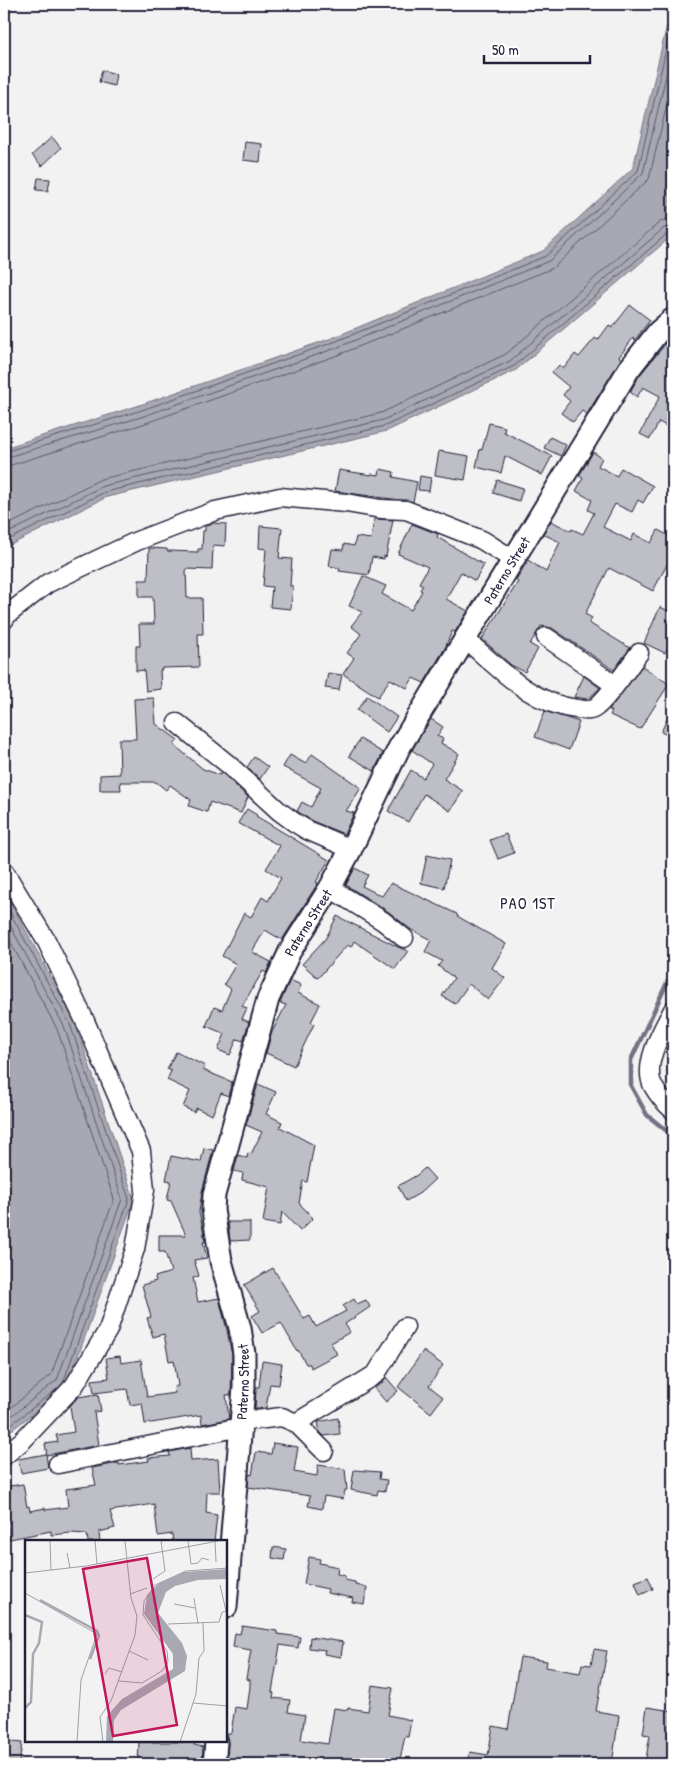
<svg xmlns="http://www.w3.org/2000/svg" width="677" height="1768" font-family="'Patrick Hand',sans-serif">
<rect width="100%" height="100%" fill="#f2f2f3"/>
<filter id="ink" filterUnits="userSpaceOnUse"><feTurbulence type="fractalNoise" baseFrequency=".02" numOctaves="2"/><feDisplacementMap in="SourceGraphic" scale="10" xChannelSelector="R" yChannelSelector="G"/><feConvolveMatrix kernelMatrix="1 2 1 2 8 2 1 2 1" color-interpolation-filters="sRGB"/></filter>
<g filter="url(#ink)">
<path fill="#a8a8b2" stroke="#727282" d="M672 4H673V235L516 370 387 431 107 497 4 548V448L137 406 332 338 543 251 633 168Z
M4 890 75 1022 134 1199 67 1387 4 1436Z"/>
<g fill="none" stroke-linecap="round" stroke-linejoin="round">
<path stroke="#58586b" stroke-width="1" d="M4 452 139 411 334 342 546 256 638 171 673 19
M4 458 141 417 336 348 549 261 643 173 673 46
M4 466 11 465 143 424 338 355 553 268 649 179 673 79
M4 527 101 479 381 413 506 354 660 222 667 219 673 218
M4 535 103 486 383 420 510 361 664 228 673 226
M4 542 105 492 385 426 514 366 668 233 673 232
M4 901 70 1024 129 1199 63 1383
M4 914 64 1026 122 1199 57 1380 4 1422
M4 930 57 1029 114 1199 51 1375 4 1413
M4 1430 62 1385"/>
<path stroke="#727282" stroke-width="4.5" d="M673 970 631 1060V1086L647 1115 673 1136"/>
</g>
<path fill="#bebec6" stroke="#22223b" d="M102 70 116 74 114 86 99 82Z
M52 137 61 148 42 166 32 155Z
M245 142 262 144 260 162 243 160Z
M38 178 50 179 48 191 36 190Z
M630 305 650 320 635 340 633 338 619 357 621 359 587 414 582 411 573 422 561 413 570 401 563 395 569 387 552 373 559 365 564 368 575 354 579 357 595 338 598 340 609 325 612 328Z
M672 336 673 337V430L659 422 650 439 640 434 660 396 643 387 637 397 630 392 639 376Z
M489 423 505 427 504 432 552 456 542 475 505 456 501 473 476 467 480 449 482 450Z
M550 437 566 445 561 456 544 448Z
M439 451 469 456 465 480 435 475Z
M593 452 602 458 598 466 617 476 621 468 653 486 643 503 638 500 632 512 615 504 603 527 631 541 634 534 651 543 658 530 673 538V549L669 558 670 559 653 591 609 568 585 614 592 618 589 623 630 648 614 670 552 628 541 626 530 644 538 649 525 672 511 665 482 639 518 582 516 580 528 560 546 572 560 542 543 534 551 521 571 531 572 529 583 534 594 513 588 510 592 500 576 491 583 478 579 476Z
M380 469 394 472 393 477 417 482 413 502 335 491 339 470 371 475V474L379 475Z
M420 476 431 478 429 491 418 490Z
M497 480 523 488 519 501 493 493Z
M374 519 393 520 386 557 384 556V559L372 557 369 575 339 571 340 568 329 566 332 549 343 550 344 544 354 546 356 537 371 539Z
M213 523 226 524 225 546 213 545 212 570 186 569 187 598H202L203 634H198L199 667 162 668V670H160L161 689 146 691 144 670 136 671V646H140L139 624H154L153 597H139V580H148L149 548 167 549V551L198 552V549H202L203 531H205V526Z
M412 524 438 534 437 537 484 565 475 581 461 572 446 599 468 611 455 632 452 631 445 648 424 683 413 678 407 688 390 679 378 697 343 674 354 658 347 653 361 634 351 626 362 612 349 606 363 576 386 586 382 594 411 610 422 591 420 590 423 585 419 583 428 567 398 554Z
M260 526 282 528 279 558 292 559 290 586H293L291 609 270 607 272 587 263 586 266 549 259 548Z
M660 607 673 613V636L665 653 644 643Z
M642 666 669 684 640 729 610 715 612 711 609 710Z
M328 673 342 675 339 690 325 688Z
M584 676 600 688 588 699 574 697Z
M367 696 397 717 387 732 357 710Z
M154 698 156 724 178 740 174 745 203 769 220 775 221 772 248 797 241 813 210 802 207 812 189 806 191 800 170 785 166 790 156 782H120L121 790H100V775L120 774 119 739H136L134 699Z
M673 706V738L661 732Z
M545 711 579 722 569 750 535 737Z
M431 719 443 727 437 736 443 739 441 743 459 754 444 779 463 791 450 811 424 794 408 822 388 811 411 770 423 778 432 764 412 750Z
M360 739 383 753 374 771 349 756Z
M312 754 361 788 346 811 354 813 344 834 312 821 297 811 302 802 311 807 321 788 283 767 290 755 306 764Z
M254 757 268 767 260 779 247 767Z
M247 809 257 815 256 816 329 860 316 882 318 883 282 940 265 930 253 950 254 953 271 962 266 973 263 971 242 1006 247 1008 242 1019 249 1022 243 1041 237 1039 230 1055 218 1050 225 1034 206 1026 214 1007 222 1010 231 989 224 984 236 964 222 956 244 913 251 917 262 897 268 901 281 878 266 869 280 846 238 823Z
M506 834 514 853 498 859 490 840Z
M427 855 450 860 444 888 421 883Z
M355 868 368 875 362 886 382 896 391 883 457 914V916L506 944 492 968 505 978 488 1000 469 984 455 1004 442 996 454 978 438 966 442 961 425 952 431 940 410 929 389 912 346 885Z
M337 916 398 947 408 951 395 969 354 941 351 947 347 945 318 978 302 964 326 938Z
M290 980 301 985 298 993 320 1004 311 1022 314 1024 294 1066 266 1053 272 1032 286 1005 280 1003Z
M176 1052 205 1066 203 1070 232 1082 228 1096 221 1093 212 1115 196 1108 194 1112 183 1107 190 1091 167 1080 171 1071 167 1069Z
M258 1084 276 1092 266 1114 282 1122 280 1127 314 1145 307 1182 303 1181 299 1203 313 1218 300 1231 282 1212 280 1225 263 1222 269 1187 242 1180 243 1173 234 1171 238 1155 247 1158 248 1153 251 1154 262 1132 246 1125Z
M204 1148 213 1150 202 1192 199 1212 203 1229 205 1242H203L207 1258 194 1260 199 1276 193 1278 198 1302 219 1298 227 1330 232 1355 231 1395H226L229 1419 202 1424 201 1415 145 1424 142 1403 130 1405 127 1389 94 1393 92 1380 109 1378 106 1358 120 1356 121 1363 141 1360 147 1397 175 1393 174 1387 178 1386 174 1360 169 1361 164 1334 153 1337 147 1318 151 1317 142 1285 156 1281 155 1277 171 1272 165 1252H159V1235H186L171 1201 167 1200 171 1181 166 1180 171 1156 201 1162Z
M425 1168 435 1179 420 1193 406 1201 398 1186 417 1175Z
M228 1222H250V1240L230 1241Z
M273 1268 304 1319 310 1316 316 1327 346 1311 343 1306 354 1299 357 1304 366 1300 370 1307 345 1324 350 1332 331 1343 337 1354 311 1368 310 1364H306L298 1350 297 1351 281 1323 262 1333 252 1316 260 1311 244 1285Z
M423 1351 443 1365 429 1386 443 1397 431 1413 398 1387Z
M262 1361 282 1364 279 1385 270 1384 266 1408 255 1409 256 1387H259Z
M386 1377 398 1391 386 1402 374 1388 382 1383Z
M98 1394 101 1411 94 1412 99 1445 47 1455 45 1444 58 1442 56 1435 74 1432 70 1406 78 1397Z
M338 1418 340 1434 324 1436 320 1432 318 1422Z
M273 1443 298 1447 294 1472 317 1476 318 1465 345 1469 347 1490H345L343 1499 324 1496 322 1509 308 1506 310 1496 248 1487 249 1474 252 1475 256 1452 271 1454Z
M190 1448 191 1461 218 1459 220 1492H207L206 1513 217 1515 214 1542H173L172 1534 158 1536 154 1504 110 1511 115 1528 99 1532 100 1542H88L87 1534 71 1533 51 1535V1531L10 1539 7 1523H9L4 1487 23 1484 27 1507 29 1506 30 1511 45 1508V1510L68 1507 66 1489 96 1485 92 1468 119 1463V1465L149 1461 148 1458 170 1456 169 1452Z
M46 1454 48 1468 21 1473 18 1459Z
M354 1470 380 1472 379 1479 387 1480 385 1491 378 1490 377 1495 351 1490Z
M273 1547 286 1549 284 1560 272 1558Z
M309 1557 320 1559 319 1563 338 1567 337 1574 345 1576V1580L355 1582V1585L367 1587 364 1604 352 1602 353 1598 327 1593 328 1589 304 1584Z
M648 1577 653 1589 640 1595 635 1582Z
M242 1626 277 1631V1634L300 1637 298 1648 280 1645 272 1692 274 1693 273 1698 290 1700 288 1712 305 1715 301 1740 328 1744 334 1708 348 1710V1708L368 1711 372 1685 393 1688 388 1715 411 1720 408 1737 405 1736 399 1764H227L228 1743 226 1733H231L235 1707 247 1709 250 1687V1680L246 1679 251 1650 233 1647 235 1633 240 1634Z
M310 1637 343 1642 341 1657 324 1654 325 1650 309 1648Z
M594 1649 607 1651 596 1711 619 1715 612 1764H468L470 1752 488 1755 493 1726 508 1729 520 1657 547 1661 546 1667 580 1673 582 1664 591 1665Z
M647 1707 673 1711V1764H645L650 1735 643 1734Z
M4 1741 22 1743 19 1764H4Z
M139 1742H195L194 1745 203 1747 202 1764H138Z"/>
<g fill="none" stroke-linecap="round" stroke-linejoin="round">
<g stroke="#22223b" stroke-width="21">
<path id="minor" d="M4 620 7 615 48 583 137 541 215 511 280 497 346 503 381 509 406 510 482 540 514 560
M546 637 615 685
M465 639C499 668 531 704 577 709 584 710 590 712 596 707 609 697 628 668 639 653
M177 723 229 765 279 811 294 822 307 830 351 849
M4 871 47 942 85 1021 141 1151 145 1190 135 1249 108 1330 74 1386 22 1441 4 1456
M330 888 383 921 404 938
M673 1010C663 1029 642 1064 653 1086 658 1095 666 1104 673 1110
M241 1418 256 1420 282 1417 296 1423 324 1451
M296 1423 376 1374 405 1327
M58 1464 241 1427"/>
</g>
<g stroke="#22223b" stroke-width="25">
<g id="tertiary">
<path id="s1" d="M226 1607 244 1387V1354L240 1328 221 1261 213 1210 214 1195 268 999 290 951 330 888 351 849 399 748 629 369 658 332 673 319"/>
<path d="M214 1764 216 1742"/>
</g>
</g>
<use href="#minor" stroke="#fff" stroke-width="18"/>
<use href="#tertiary" stroke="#fff" stroke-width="21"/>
</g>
</g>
<g text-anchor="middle" stroke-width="4" stroke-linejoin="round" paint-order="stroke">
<g font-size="14" fill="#22223b" stroke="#fff">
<text dy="5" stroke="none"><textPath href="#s1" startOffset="1111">Paterno Street</textPath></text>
<text dy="5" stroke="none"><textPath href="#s1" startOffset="706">Paterno Street</textPath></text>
<text dy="5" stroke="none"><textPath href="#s1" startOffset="226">Paterno Street</textPath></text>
</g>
<g font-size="16" letter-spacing="1" fill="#22223b" stroke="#fff">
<text x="528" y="909">PAO 1ST</text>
</g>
</g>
<g transform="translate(25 1540)">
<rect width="202" height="202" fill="#f2f2f3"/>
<path d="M202 29V39L173 40 150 46 141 52 133 73 157 103 162 116 160 131 96 170 89 180 88 202H81L82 176 97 159 148 129V114L119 74 122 55 133 44 159 32Z" fill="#a8a8b2"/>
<path fill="none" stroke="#a8a8b2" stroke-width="2.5" d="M15 60 72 91 74 96 65 119M0 75 17 82 14 103 8 114 6 162 0 168"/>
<path fill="none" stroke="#9f9fa9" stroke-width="1" d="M25 1 26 30M70 1 72 24M163 1 166 24 173 23 177 18 184 20M190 1 191 22M42 13 45 28M0 33 61 26 193 1M128 39 140 31 136 1M195 45 201 71M0 53 72 94 56 140 52 202M105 54 122 48M169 58 173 84M149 64 170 68M143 84 194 82 197 72 203 71M104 111 123 120M80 134 84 128 97 132M94 141 117 143 137 131 143 122 142 111 118 75 119 61 130 45 161 31 203 28M168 163 203 166M78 202 75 177 86 161 110 95 112 76 106 58 100 1M155 202 171 154 174 118 179 111 178 83"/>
<path fill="#c2185b" fill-opacity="0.15" stroke="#c2185b" stroke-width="2.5" d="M122 18 152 185 88 196 58 29Z"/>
<rect width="202" height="202" fill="none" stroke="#22223b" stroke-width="2.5"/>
</g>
<rect width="677" height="1768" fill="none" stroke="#fff" stroke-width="20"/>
<rect x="10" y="10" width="657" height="1748" fill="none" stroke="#22223b" stroke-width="2" filter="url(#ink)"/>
<path d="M484 55v8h106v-8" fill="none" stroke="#22223b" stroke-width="2.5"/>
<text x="492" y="55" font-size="15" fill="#22223b" stroke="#ffffff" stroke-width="4" paint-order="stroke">50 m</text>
</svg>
